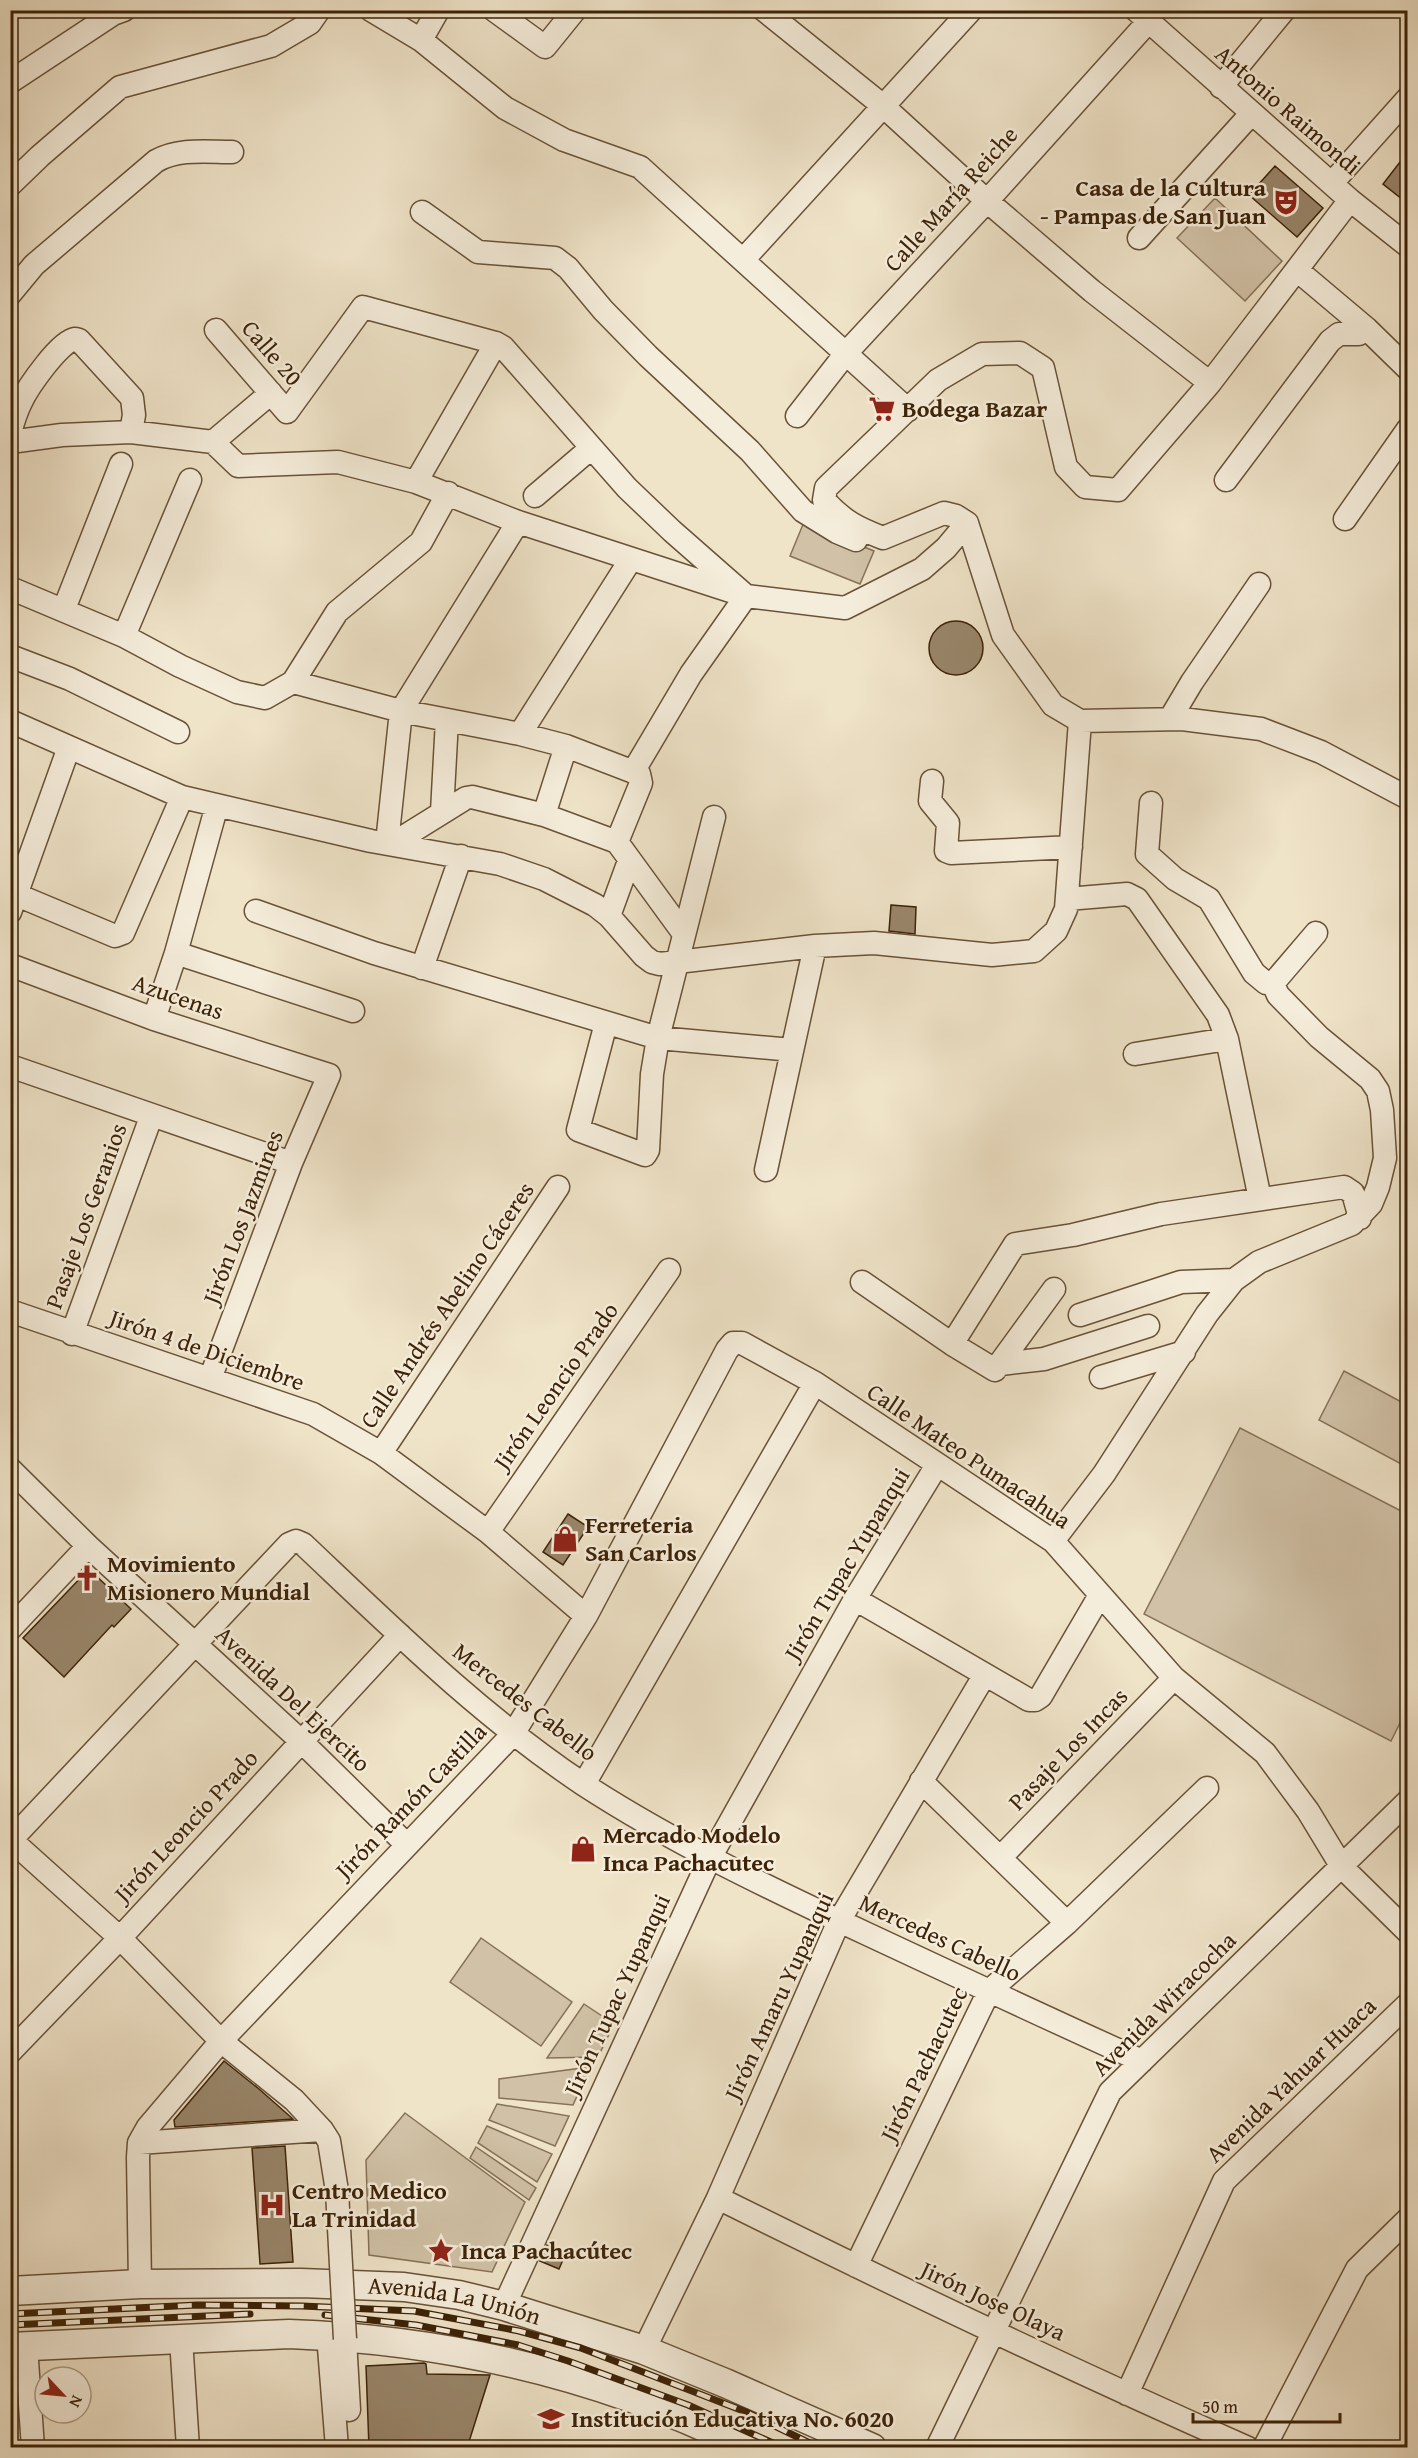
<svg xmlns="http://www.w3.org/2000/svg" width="1418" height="2458" font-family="'Gentium Book Plus',serif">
<rect width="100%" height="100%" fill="#efe3c8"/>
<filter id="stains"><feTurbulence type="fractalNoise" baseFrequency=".00333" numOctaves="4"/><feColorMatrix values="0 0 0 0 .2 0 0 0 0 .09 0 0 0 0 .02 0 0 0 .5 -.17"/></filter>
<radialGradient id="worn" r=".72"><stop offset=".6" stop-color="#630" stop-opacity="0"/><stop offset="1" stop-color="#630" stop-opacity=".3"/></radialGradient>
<path fill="#d1c2a7" stroke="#867257" stroke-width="1.5" d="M1215 198 1282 261 1245 301 1177 238Z
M804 522 874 551 860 584 790 556Z
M1344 1371 1407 1405V1457L1403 1465 1319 1420Z
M1240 1428 1407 1514V1709L1391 1741 1144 1614Z
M481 1938 572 2002 541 2046 450 1982Z
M584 2004 614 2024 598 2057 547 2058Z
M590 2067 573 2105 499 2098V2079Z
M497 2104 569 2116 555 2146 489 2120Z
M405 2113 525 2202 492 2272 369 2255 366 2160Z
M487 2126 552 2154 537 2182 478 2143Z
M476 2147 536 2188 529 2200 470 2158Z"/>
<path fill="#99866b" stroke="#3c2207" stroke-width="1.5" d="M1407 153V203L1383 184Z
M1275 166 1323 208 1297 237 1249 195Z
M929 648a27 27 0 1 1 54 0a27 27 0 1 1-54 0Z
M891 905 916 907 915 934 889 931Z
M568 1514 588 1527 563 1565 543 1552Z
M89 1569 131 1609 114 1627 112 1625 64 1677 23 1638Z
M224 2061 259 2089 293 2119 175 2127 174 2120Z
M285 2146 293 2262 260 2264 252 2148Z
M547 2245 566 2253 559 2269 540 2261Z
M424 2363 426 2364 427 2374 490 2375 467 2448H369L366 2366Z"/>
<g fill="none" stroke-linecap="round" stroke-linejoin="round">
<g stroke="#695237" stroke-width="25">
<path id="minor" d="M371 10 421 40 505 108 564 140 640 167 908 410
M494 10 545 47 575 10
M764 10 882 105 987 201 1092 291 1210 383
M1136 10 1350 200 1408 246
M421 40 438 10
M10 82 113 14 124 10
M1221 87 1284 10
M1332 183 1408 98
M10 185 40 156 120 87 271 46 310 23 319 10
M1350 200 1210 383 1118 490 1085 487 1066 467 1043 368 1020 353 982 354 938 380 826 488 824 500C843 521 857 528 883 538L944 513 956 516 967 523 1003 635 1053 705 1080 721 1182 719 1261 729 1321 752 1408 798
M422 212 478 252 555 258 568 268 603 310 648 356 750 451 803 511 837 532 856 540
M1139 238 1251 114
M743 260 971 10
M1297 270 1367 329 1408 369
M10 294 34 265 156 161C179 148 207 152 232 152
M216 330 287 412 363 307 496 343 503 347 627 488 672 531 746 596 691 674 633 772
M797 416 847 352 987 201 1148 22
M10 433C13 422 16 412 21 402 28 387 60 341 75 339L79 340 132 398 134 415 131 432
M10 442 62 435 131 432 213 442 238 466 338 462 416 482 518 522 746 596 845 608 922 569 946 548 967 523
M213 442 271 393
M1226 480 1330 341 1339 334H1359L1367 329
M416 482 496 343
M535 496 590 449
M1345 519 1408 429
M10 588 124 636 180 666 237 692 265 698 293 682 401 711 520 734 566 746 639 774 641 783 617 842
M64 609 121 464
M124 636 190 480
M10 656 70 679 178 732
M293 682 337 612 421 542 448 493
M1170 719 1192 682 1259 584
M10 721 182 797 371 841 500 864 544 879 595 905 609 916 644 956 652 962 660 964 815 946 874 943 992 955 1034 951 1056 931 1066 909 1080 721
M520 734 631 559
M932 781 930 801 948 823 946 851 951 853 1071 847
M1151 803 1147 854 1175 879 1209 899 1254 973 1266 983 1275 981
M442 812 447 720
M544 815 566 746
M387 843 401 711 518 522
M392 844 466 798 472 797 544 815 617 842 684 934
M17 895 115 936 123 933 182 797
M1067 899 1127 894 1137 899 1218 1015 1227 1039 1260 1199
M256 911 374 953 658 1038 792 1050
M10 912 69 747
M609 916 629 861
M176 953 353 1011
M10 965 154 1019 329 1075 291 1163 210 1379
M422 968 461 856
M154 1019 176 953 217 805
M606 1023 578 1130 645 1155 648 1150 652 1074 658 1038 714 817
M1135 1054 1227 1039
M10 1066 291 1163
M766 1170 815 946
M862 1282 952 1344 995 1370 1054 1289
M10 1311 313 1414 381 1453 488 1532 586 1616
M1080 1315 1181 1282 1234 1280
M72 1334 151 1117
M952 1344 1015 1244 1073 1235 1161 1214 1344 1187 1353 1193 1360 1218
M1001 1364 1044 1359 1148 1326
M1101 1377 1184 1352
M381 1453 558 1187
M10 1469 88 1546 301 1741 407 1845
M488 1532 669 1270
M1053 1541 1104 1474 1207 1314 1234 1280 1259 1262 1352 1224 1371 1204 1378 1187 1385 1158 1382 1110 1378 1091 1370 1079 1319 1037 1278 995 1275 988V981L1316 933
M855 1599 1029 1700H1035L1041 1696 1100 1595
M10 1629 88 1546
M921 1781 1067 1923
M584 1784 815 1383
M11 1840 120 1938 221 2041 294 2100 322 2130 329 2141 337 2191
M10 1841 289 1544 296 1541 303 1544C392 1628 481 1716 583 1784 672 1842 769 1888 865 1933 957 1976 1049 2019 1142 2061
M1000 1858 1174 1678
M10 2052 120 1938 400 1635
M139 2143 322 2130
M718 2198C893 2285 1069 2369 1248 2448
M856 2266 989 1991 1067 1923 1207 1788
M140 2284 138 2157 139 2143 148 2127 221 2041 513 1734 586 1616 727 1350 733 1343H742L815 1383 1053 1541 1174 1678 1265 1753 1308 1811 1342 1867 1408 1932
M504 2306 710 1858 855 1599 937 1465
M328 2335 337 2448
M181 2339 188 2448
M345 2339 349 2410
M26 2346 33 2448
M644 2350 718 2198 839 1921 984 1676
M1127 2394 1224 2181 1408 2004
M937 2448 1110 2092 1408 1801
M1264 2448 1357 2269 1408 2219"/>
</g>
<g stroke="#695237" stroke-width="31">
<g id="tertiary">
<path id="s1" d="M10 2291 140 2284 301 2283 404 2287 459 2295 504 2306 644 2350 725 2383 872 2448"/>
<path d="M10 2347 289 2334C451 2340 603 2375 749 2448"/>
</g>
</g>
<use href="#minor" stroke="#f5eddb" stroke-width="22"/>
<use href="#tertiary" stroke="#f5eddb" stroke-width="28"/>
<g stroke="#3c2207" stroke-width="7">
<path id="rail" d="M10 2314 197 2305 302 2306 414 2311 519 2331 581 2348 746 2412 820 2448
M325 2315 416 2325 518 2345 568 2361 688 2405 784 2448
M10 2325 250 2314"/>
</g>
<use href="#rail" stroke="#f5eddb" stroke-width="4.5" stroke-dasharray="14" stroke-linecap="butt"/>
<g stroke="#695237" stroke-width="25" stroke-linecap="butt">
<path id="minor-bridge" d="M337 2191 345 2339"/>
</g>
<use href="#minor-bridge" stroke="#f5eddb" stroke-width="22"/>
</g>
<defs>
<g id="theatre-bare" transform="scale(2.07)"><path d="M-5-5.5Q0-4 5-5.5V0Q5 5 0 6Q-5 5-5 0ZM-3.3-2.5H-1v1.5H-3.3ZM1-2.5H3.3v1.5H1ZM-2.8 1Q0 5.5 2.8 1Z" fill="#8f2418" stroke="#f5eddb" stroke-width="2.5" paint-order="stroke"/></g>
<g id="supermarket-bare" transform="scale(2.07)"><path d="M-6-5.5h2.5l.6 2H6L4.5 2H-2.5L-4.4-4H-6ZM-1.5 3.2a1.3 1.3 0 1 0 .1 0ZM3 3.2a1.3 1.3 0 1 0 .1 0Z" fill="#8f2418" stroke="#f5eddb" stroke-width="2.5" paint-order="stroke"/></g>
<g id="shop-bare" transform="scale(2.07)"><path d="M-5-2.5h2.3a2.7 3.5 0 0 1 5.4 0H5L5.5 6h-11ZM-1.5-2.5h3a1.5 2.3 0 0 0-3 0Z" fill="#8f2418" stroke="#f5eddb" stroke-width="2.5" paint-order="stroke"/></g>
<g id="church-bare" transform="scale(2.07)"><path d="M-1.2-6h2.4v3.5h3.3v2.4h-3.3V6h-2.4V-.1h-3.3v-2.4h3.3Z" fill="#8f2418" stroke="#f5eddb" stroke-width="2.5" paint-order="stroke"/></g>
<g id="hospital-bare" transform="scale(2.07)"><path d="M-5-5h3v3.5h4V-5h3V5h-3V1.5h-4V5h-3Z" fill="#8f2418" stroke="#f5eddb" stroke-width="2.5" paint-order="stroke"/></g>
<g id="sight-bare" transform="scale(2.07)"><path d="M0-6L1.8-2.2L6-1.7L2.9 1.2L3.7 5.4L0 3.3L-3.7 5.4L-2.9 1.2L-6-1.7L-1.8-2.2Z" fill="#8f2418" stroke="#f5eddb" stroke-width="2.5" paint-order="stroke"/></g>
<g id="school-bare" transform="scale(2.07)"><path d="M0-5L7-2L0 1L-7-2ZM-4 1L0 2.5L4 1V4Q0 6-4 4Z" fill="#8f2418" stroke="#f5eddb" stroke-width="2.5" paint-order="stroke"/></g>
</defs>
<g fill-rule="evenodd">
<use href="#theatre-bare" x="1286" y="202"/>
<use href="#supermarket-bare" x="882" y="409"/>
<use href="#shop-bare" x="565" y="1539"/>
<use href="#church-bare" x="87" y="1578"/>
<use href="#shop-bare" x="583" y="1849"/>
<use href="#hospital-bare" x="272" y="2205"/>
<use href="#sight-bare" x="441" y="2251"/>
<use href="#school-bare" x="551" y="2419"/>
</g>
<g text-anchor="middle" stroke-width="5" stroke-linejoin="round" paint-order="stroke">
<g font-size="24" fill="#3c2207" stroke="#f5eddb">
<text transform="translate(1288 110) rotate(41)" y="8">Antonio Raimondi</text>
<text transform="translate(951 199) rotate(-48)" y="8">Calle María Reiche</text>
<text transform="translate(272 353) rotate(49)" y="8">Calle 20</text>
<text transform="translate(178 997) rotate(19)" y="8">Azucenas</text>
<text transform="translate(86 1216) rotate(-70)" y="8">Pasaje Los Geranios</text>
<text transform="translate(243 1217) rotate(-69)" y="8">Jirón Los Jazmines</text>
<text transform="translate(447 1305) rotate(-56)" y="8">Calle Andrés Abelino Cáceres</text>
<text transform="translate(207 1350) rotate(19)" y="8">Jirón 4 de Diciembre</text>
<text transform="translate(556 1386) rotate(-55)" y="8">Jirón Leoncio Prado</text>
<text transform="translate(969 1456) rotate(34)" y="8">Calle Mateo Pumacahua</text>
<text transform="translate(847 1564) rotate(-59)" y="8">Jirón Tupac Yupanqui</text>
<text transform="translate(293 1699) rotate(43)" y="8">Avenida Del Ejercito</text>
<text transform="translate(525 1702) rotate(38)" y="8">Mercedes Cabello</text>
<text transform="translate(1068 1749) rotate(-46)" y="8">Pasaje Los Incas</text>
<text transform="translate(411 1801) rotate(-46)" y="8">Jirón Ramón Castilla</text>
<text transform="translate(186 1826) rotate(-47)" y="8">Jirón Leoncio Prado</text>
<text transform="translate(940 1938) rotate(25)" y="8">Mercedes Cabello</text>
<text transform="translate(617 1995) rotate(-65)" y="8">Jirón Tupac Yupanqui</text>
<text transform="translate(779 1996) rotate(-65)" y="8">Jirón Amaru Yupanqui</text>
<text transform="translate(1164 2004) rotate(-45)" y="8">Avenida Wiracocha</text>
<text transform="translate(924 2064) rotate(-64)" y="8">Jirón Pachacutec</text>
<text transform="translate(1291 2080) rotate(-44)" y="8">Avenida Yahuar Huaca</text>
<text transform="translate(993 2301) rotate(25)" y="8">Jirón Jose Olaya</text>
<text dy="8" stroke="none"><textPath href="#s1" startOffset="446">Avenida La Unión</textPath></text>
</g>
<g font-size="24" font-weight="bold" fill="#3c2207" stroke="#f5eddb" text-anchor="start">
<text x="1266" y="196" text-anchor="end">Casa de la Cultura<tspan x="1266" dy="28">- Pampas de San Juan</tspan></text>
<text x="902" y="417">Bodega Bazar</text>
<text x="585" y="1533">Ferreteria<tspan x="585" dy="28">San Carlos</tspan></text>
<text x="107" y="1572">Movimiento<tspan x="107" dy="28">Misionero Mundial</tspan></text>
<text x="603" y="1843">Mercado Modelo<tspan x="603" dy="28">Inca Pachacutec</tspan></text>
<text x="292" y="2199">Centro Medico<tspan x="292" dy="28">La Trinidad</tspan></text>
<text x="461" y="2259">Inca Pachacútec</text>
<text x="571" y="2427">Institución Educativa No. 6020</text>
</g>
</g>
<rect width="1418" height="2458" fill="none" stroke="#efe3c8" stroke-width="36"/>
<rect x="12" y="12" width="1394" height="2434" fill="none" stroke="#3c2207" stroke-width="3"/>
<rect x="18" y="18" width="1382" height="2422" fill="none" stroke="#3c2207" stroke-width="1.5"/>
<g transform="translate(63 2395) rotate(116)"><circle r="28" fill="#f5eddb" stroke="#ab9c86" stroke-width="1.5"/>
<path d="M0-4.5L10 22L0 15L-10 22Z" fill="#8f2418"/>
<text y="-9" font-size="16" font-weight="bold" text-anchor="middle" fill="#3c2207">N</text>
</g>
<path d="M1193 2413v9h147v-9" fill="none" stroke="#3c2207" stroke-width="3"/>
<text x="1202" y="2413" font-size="18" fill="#3c2207" stroke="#f5eddb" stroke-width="4.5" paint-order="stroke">50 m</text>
<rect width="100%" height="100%" filter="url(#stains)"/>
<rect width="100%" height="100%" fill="url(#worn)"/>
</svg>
